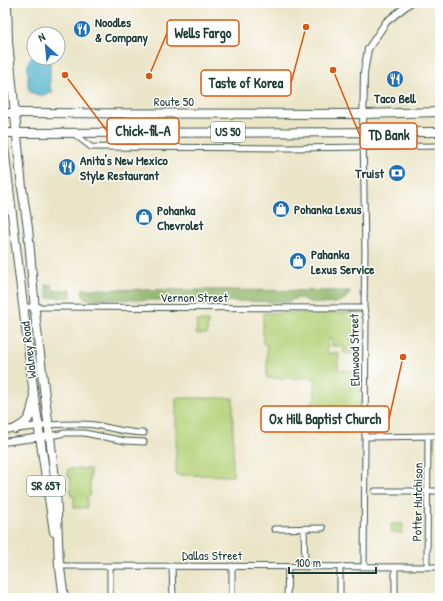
<svg xmlns="http://www.w3.org/2000/svg" width="443" height="601" font-family="'Patrick Hand',sans-serif">
<rect width="100%" height="100%" fill="#fff"/>
<filter id="ink" filterUnits="userSpaceOnUse"><feTurbulence type="fractalNoise" baseFrequency=".025" numOctaves="2"/><feDisplacementMap in="SourceGraphic" scale="8" xChannelSelector="R" yChannelSelector="G"/><feConvolveMatrix kernelMatrix="1 2 1 2 8 2 1 2 1" color-interpolation-filters="sRGB"/></filter>
<filter id="wash" filterUnits="userSpaceOnUse"><feTurbulence type="fractalNoise" baseFrequency=".012" numOctaves="4" result="noise"/><feDisplacementMap in="SourceGraphic" scale="16" xChannelSelector="R" yChannelSelector="G"/><feGaussianBlur stdDeviation="0.9" result="paint"/><feColorMatrix in="noise" values="0 0 0 0 0 0 0 0 0 0 0 0 0 0 0 0 0 1.4 0 .05"/><feComposite in="paint" operator="in"/></filter>
<g filter="url(#wash)">
<rect width="100%" height="100%" fill="#ebe5c8"/>
<path fill="#b4d279" stroke="#6a8856" d="M263 313H355V354L344 353V346H332L331 339H328L327 353H339L338 370 360 371V425L356 431 350 433H315V406H312V400H315V378H267V345L263 344Z
M197 321H208L207 334H196Z
M176 398H233V476L176 475Z
M68 469H90V496L87 497V508H74V496H71L70 476H68Z
M391 524H403L402 533 391 532Z"/>
<path fill="#8fb469" stroke="#57784e" d="M46 285H52V290H71V297L48 298Z
M82 289H83L350 291C345 307 322 304 309 302 306 301 304 299 300 298 296 298 292 300 288 302L86 299 83 296Z"/>
<path fill="#47aec7" stroke="#33767e" d="M32 56H34V58H50V87L53 92C46 95 31 99 28 87 27 84 28 80 28 77 28 69 26 62 32 56Z"/>
</g>
<g filter="url(#ink)">
<g fill="none" stroke-linecap="round" stroke-linejoin="round">
<g stroke="#3e564a" stroke-width="7">
<path id="minor" d="M363 133 365 252 364 308 366 319 364 567
M74 134 91 147 292 148 440 146
M23 307 364 308
M49 425C64 424 80 423 95 425 112 428 126 433 144 433
M50 436 65 433H84L125 441 144 442
M365 437 440 436
M375 491H440
M274 529 323 528
M304 529 305 567
M59 566 440 567
M110 566V596
M172 566 173 598
M232 566V594
M395 567V598
M427 567 428 436
M287 597 288 567
M340 597V567"/>
</g>
<g stroke="#3e564a" stroke-width="8">
<path id="tertiary" d="M363 133 364 73 368 49 386 22 410 3
M3 430 49 425
M3 442 50 436"/>
</g>
<g stroke="#3e564a" stroke-width="10">
<path id="primary" d="M7 3 8 42 22 188 28 228 36 322 56 487 59 566
M3 139 34 396 54 532
M15 429C29 422 30 418 33 403
M59 561 64 598"/>
</g>
<g stroke="#3e564a" stroke-width="10">
<path id="trunk" d="M3 113 363 114 440 112
M3 133 440 132"/>
</g>
<use href="#minor" stroke="#fff" stroke-width="5"/>
<use href="#tertiary" stroke="#fff" stroke-width="6"/>
<use href="#primary" stroke="#fff" stroke-width="8"/>
<use href="#trunk" stroke="#fff" stroke-width="8"/>
</g>
</g>
<defs>
<g id="restaurant-disc" transform="scale(0.9)"><circle r="9.5" fill="#1f6fb2" stroke="#fff"/><path d="M-5-6h1v4h1v-4h1v4h1v-4h1v5L-1.5 .5V6h-2V.5L-5-1ZM5-6V6H3V1.5H1.5Q1.5-4 5-6Z" fill="#fff"/></g>
<g id="bank-disc" transform="scale(0.9)"><circle r="9.5" fill="#1f6fb2" stroke="#fff"/><path d="M-6-4H6V4H-6ZM0-2.3a2.3 2.3 0 1 0 0 4.6a2.3 2.3 0 1 0 0-4.6Z" fill="#fff"/></g>
<g id="shop-disc" transform="scale(0.9)"><circle r="9.5" fill="#1f6fb2" stroke="#fff"/><path d="M-5-2.5h2.3a2.7 3.5 0 0 1 5.4 0H5L5.5 6h-11ZM-1.5-2.5h3a1.5 2.3 0 0 0-3 0Z" fill="#fff"/></g>
</defs>
<g fill-rule="evenodd">
<use href="#restaurant-disc" x="82" y="29"/>
<use href="#restaurant-disc" x="395" y="79"/>
<use href="#restaurant-disc" x="67" y="167"/>
<use href="#bank-disc" x="397" y="173"/>
<use href="#shop-disc" x="281" y="209"/>
<use href="#shop-disc" x="144" y="217"/>
<use href="#shop-disc" x="298" y="261"/>
</g>
<g text-anchor="middle" stroke-width="3" stroke-linejoin="round" paint-order="stroke">
<g fill="#fff" stroke="#627771" stroke-width="1">
<rect x="211" y="122" width="34" height="20" rx="3"/>
<rect x="27" y="476" width="38" height="20" rx="3"/>
</g>
<g font-size="12" font-weight="bold" fill="#1f3d34">
<text x="228" y="136">US 50</text>
<text x="46" y="490">SR 657</text>
</g>
<g font-size="13" font-weight="bold" fill="#1f3d34" stroke="#fff" text-anchor="start">
<text x="95" y="27">Noodles<tspan x="95" dy="15">&amp; Company</tspan></text>
<text x="395" y="103" text-anchor="middle">Taco Bell</text>
<text x="80" y="165">Anita's New Mexico<tspan x="80" dy="15">Style Restaurant</tspan></text>
<text x="384" y="178" text-anchor="end">Truist</text>
<text x="294" y="214">Pohanka Lexus</text>
<text x="157" y="215">Pohanka<tspan x="157" dy="15">Chevrolet</tspan></text>
<text x="311" y="259">Pahanka<tspan x="311" dy="15">Lexus Service</tspan></text>
</g>
<g font-size="13" fill="#1f3d34" stroke="#fff">
<text x="174" y="106">Route 50</text>
<text x="194" y="302">Vernon Street</text>
<text transform="translate(28 350) rotate(-97)" y="5">Walney Road</text>
<text transform="translate(354 350) rotate(-91)" y="5">Elmwood Street</text>
<text transform="translate(417 502) rotate(-89)" y="5">Potter Hutchison</text>
<text x="212" y="560">Dallas Street</text>
</g>
</g>
<path fill="none" stroke="#de580e" stroke-width="1.5" d="M149 76L167 33M306 27L291 83M65 75L107 131M333 70L360 136M403 357L389 419"/>
<g fill="#de580e" stroke="#fff" stroke-width="1.5">
<circle cx="149" cy="76" r="4"/>
<circle cx="306" cy="27" r="4"/>
<circle cx="65" cy="75" r="4"/>
<circle cx="333" cy="70" r="4"/>
<circle cx="403" cy="357" r="4"/>
</g>
<g fill="#fff" stroke="#de580e" stroke-width="1.5">
<rect x="167" y="20" width="72" height="26" rx="4"/>
<rect x="201" y="70" width="90" height="26" rx="4"/>
<rect x="107" y="118" width="72" height="26" rx="4"/>
<rect x="360" y="123" width="57" height="26" rx="4"/>
<rect x="261" y="406" width="128" height="26" rx="4"/>
</g>
<g font-size="14" text-anchor="middle" font-weight="bold" fill="#1f3d34">
<text x="203" y="38">Wells Fargo</text>
<text x="246" y="88">Taste of Korea</text>
<text x="143" y="136">Chick-fil-A</text>
<text x="389" y="140">TD Bank</text>
<text x="325" y="424">Ox Hill Baptist Church</text>
</g>
<rect width="443" height="601" fill="none" stroke="#fff" stroke-width="16"/>
<g transform="translate(46 46) rotate(333)"><circle r="19" fill="#ffffff" stroke="#a5b1ae"/>
<path d="M0-3L7 15L0 10L-7 15Z" fill="#1f6fb2"/>
<text y="-6" font-size="11" font-weight="bold" text-anchor="middle" fill="#1f3d34">N</text>
</g>
<path d="M289 567v6h87v-6" fill="none" stroke="#1f3d34" stroke-width="2"/>
<text x="295" y="567" font-size="12" fill="#1f3d34" stroke="#ffffff" stroke-width="3" paint-order="stroke">100 m</text>
</svg>
